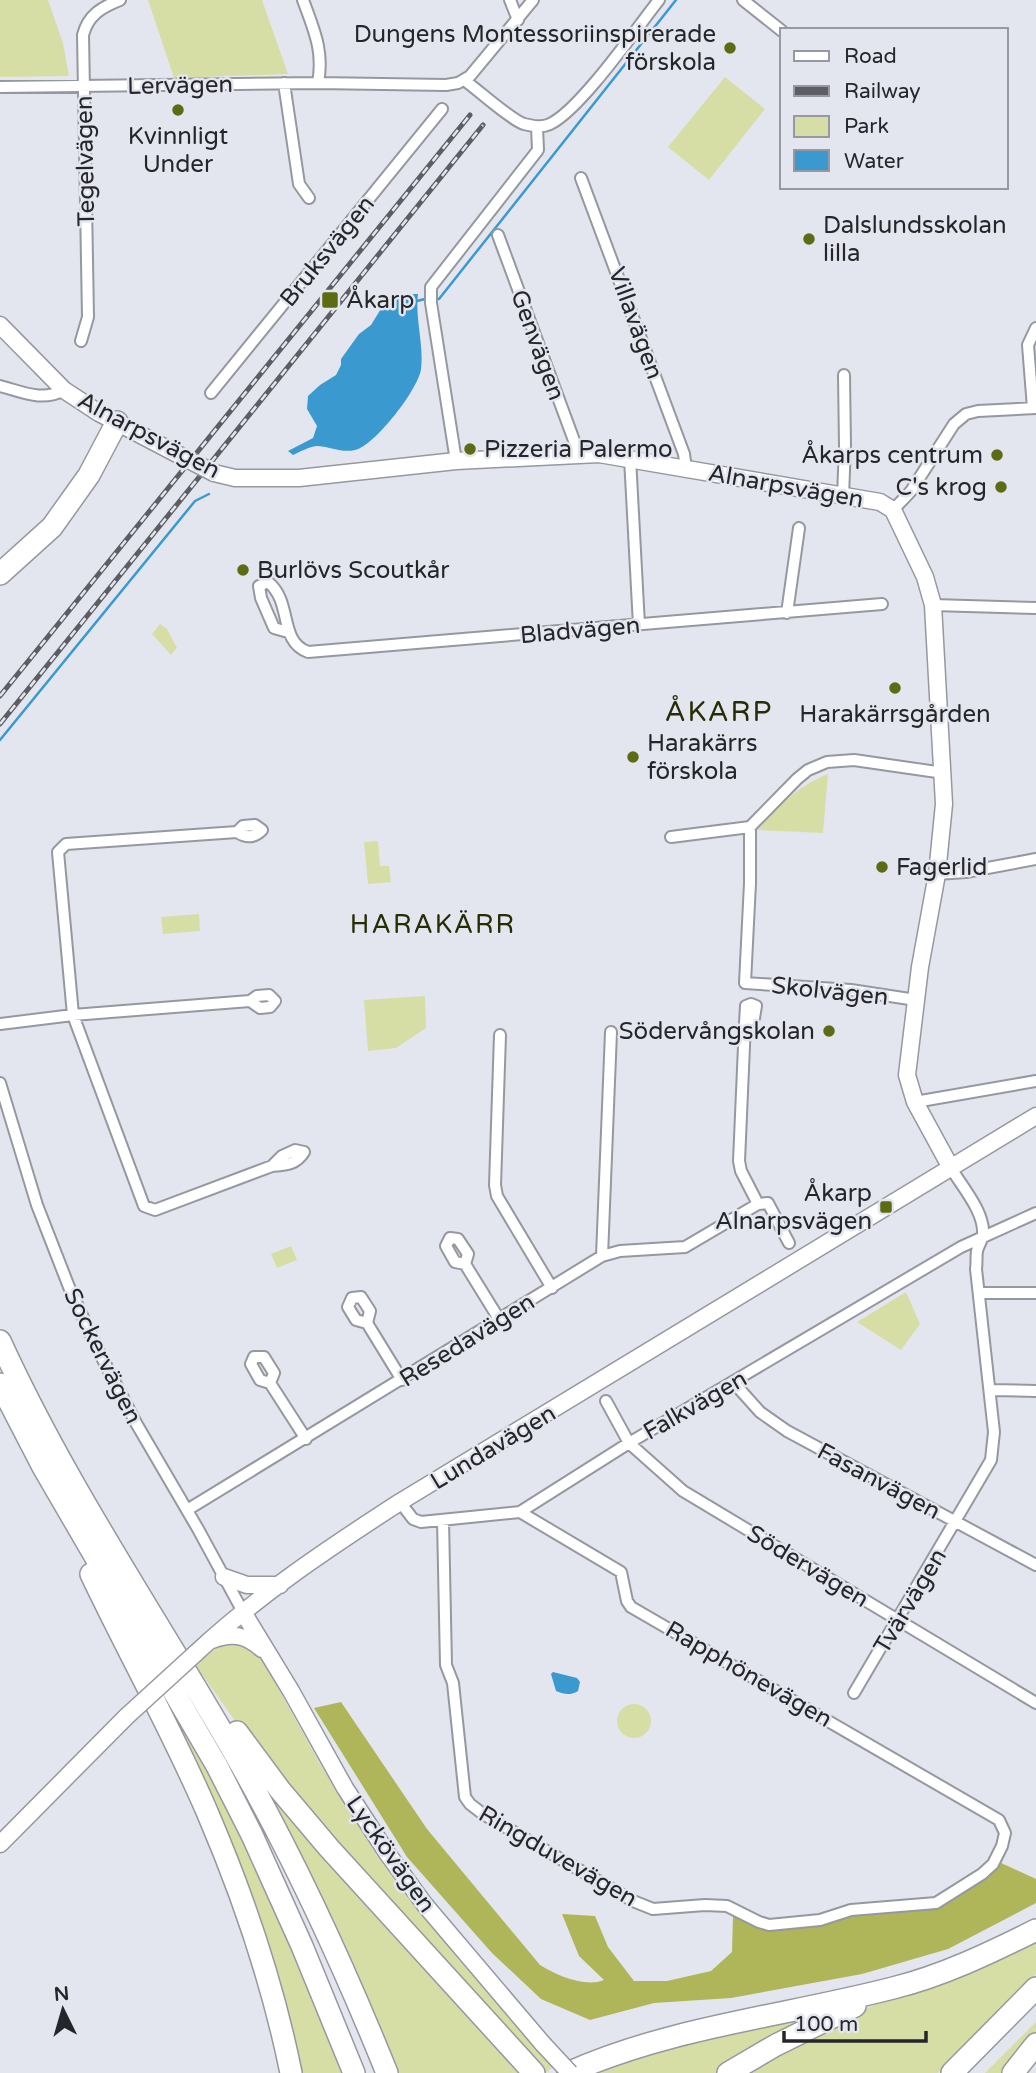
<svg xmlns="http://www.w3.org/2000/svg" width="1036" height="2073" font-family="'Varela Round',sans-serif">
<rect width="100%" height="100%" fill="#e4e6ef"/>
<path fill="#d7dea5" d="M0 0H48L63 43 69 76 0 77Z
M148 0H262L288 74 174 78Z
M725 77 765 109 709 180 668 147Z
M160 624 167 629 177 648 171 655 152 634Z
M828 774 823 833 758 830C776 807 801 784 828 774Z
M378 841 380 866H389L391 882 368 884 364 842Z
M199 914 200 931 163 934 161 917Z
M425 996 426 1028 396 1048 368 1051 364 1000Z
M291 1246 297 1260 277 1268 271 1254Z
M906 1292 920 1324 901 1350 857 1322Z
M120 1622C159 1686 198 1750 232 1817 274 1900 307 1987 341 2073H298L293 2046Z
M231 1644 250 1647 262 1659 320 1764 377 1856 459 1960 553 2067 546 2073 448 1968 257 1752 196 1666 217 1647Z
M617 1721a17 17 0 1 1 34 0a17 17 0 1 1-34 0Z
M255 1768 524 2073H398L331 1917Z
M1036 1936V1974L938 2073H737L838 2019 932 1982Z
M856 2001 720 2073H587L629 2057Z
M1036 2022V2036L1009 2073H985Z"/>
<path fill="#aeb659" d="M341 1702 427 1829 540 1965C556 1975 585 1988 604 1980L579 1956 562 1914 595 1916 608 1947 634 1981H667L711 1971 732 1952 733 1916 772 1928 829 1923 850 1913 936 1906 999 1862 1036 1879V1903L948 1949 862 1974 731 1998 654 2003 590 2020 541 1999 492 1953 407 1857 314 1708Z"/>
<path fill="#3a9acf" d="M400 294H418C415 319 424 344 421 369 419 388 375 446 355 450 342 453 331 447 318 446 310 446 300 452 293 455L288 451 313 438 317 426 307 409 308 396 320 385 336 375 341 365V359L359 334 371 325 387 299Z
M553 1672 577 1678 580 1682 578 1691C570 1696 564 1694 556 1691L551 1674Z"/>
<g fill="none" stroke-linecap="round" stroke-linejoin="round">
<path stroke="#3a9acf" stroke-width="2.5" d="M435 299H439L676 0
M417 301 429 298
M0 740 195 501 209 494"/>
<g stroke="#9698a0" stroke-width="14">
<path id="street" d="M303 0C314 30 324 51 318 83
M510 0 518 20
M743 0 782 31
M464 80C477 89 511 120 524 124 533 126 542 128 550 124 580 110 636 29 659 0
M284 83 299 184 309 198
M0 87 318 83 446 85 458 83 470 76 533 0
M581 178 684 454 686 469
M498 235 579 454
M81 341 88 317 83 35C88 15 102 7 120 0
M0 386C23 392 42 402 64 390
M211 393 442 109
M1033 408 1028 345 1036 328
M630 458 639 625
M456 461 431 303V287L538 150 537 127
M843 496 845 446 844 375
M893 510 911 491 954 424 966 414 978 411 1036 408
M933 605 1036 608
M787 613 799 528
M288 632 274 628 261 598 259 586 268 582C293 602 278 641 308 652L882 604
M750 827V883L745 983 851 990 916 1000
M237 832 243 826 255 825 262 830C254 838 246 838 237 832L66 844 58 852 73 1015 144 1206 155 1210 272 1166C285 1165 296 1165 304 1152L295 1150 282 1156 272 1166
M671 837 750 827 797 779 808 770 827 762 854 760 944 773
M937 874 966 872 1036 859
M0 1024 73 1015 250 1001 257 996 269 995 275 1001 270 1007 260 1008 250 1001
M500 1035 495 1185 497 1196 552 1288
M0 1083 37 1205 69 1287 97 1348 136 1423 198 1529 243 1612
M915 1102 1036 1081
M758 1204 768 1203 789 1243
M602 1256 611 1032
M465 1264 455 1262 446 1246 450 1238 458 1239 468 1254 465 1264 499 1319
M979 1293H1036
M367 1323 356 1320 348 1307 352 1298 361 1297 370 1311 367 1323 402 1380
M270 1383 260 1380 251 1364 254 1357H264L274 1373 270 1383 306 1439
M734 1383 760 1412 787 1431 1036 1565
M990 1390 1036 1391
M606 1401 629 1443 683 1491 1036 1703
M400 1502 413 1519 421 1522 520 1512 629 1443 961 1247 1036 1213
M187 1510 602 1256 620 1251 685 1247 758 1204 741 1171 739 1161 745 1023 754 1018 756 1006 751 1004 746 1006 745 1023
M443 1520 446 1665 453 1683 465 1797 470 1804 483 1814 633 1901 653 1909 705 1905 727 1906 759 1922 769 1925 820 1920 851 1910 936 1903 982 1874 993 1864 1002 1846 1005 1833 999 1820 631 1607 627 1601 621 1572 520 1512
M854 1693 991 1460 994 1432 976 1269C977 1263 976 1257 977 1251 978 1246 982 1241 983 1235 985 1212 962 1187 951 1168"/>
</g>
<g stroke="#9698a0" stroke-width="19">
<path id="secondary" d="M0 325 64 390 99 413 179 455
M214 473 235 478H299L456 461 599 454 880 502 893 510 925 577 933 605 944 804 937 874 920 967 907 1075 915 1102 951 1168
M224 1577 247 1585H280
M243 1612 291 1691 345 1788 387 1853 425 1905 543 2044
M212 1640C232 1632 246 1635 262 1649
M196 1653C258 1595 329 1548 400 1502L1036 1116
M0 1844 127 1716"/>
</g>
<g stroke="#9698a0" stroke-width="24">
<path id="highway" d="M0 574 52 527 89 475 117 422
M0 1341C66 1486 157 1618 236 1756 294 1858 343 1964 387 2073
M0 1384 43 1467 217 1766 252 1835 302 1946 354 2073
M91 1574C129 1654 173 1732 208 1814 244 1898 273 1984 291 2073
M237 1732 280 1790 329 1848 534 2073
M568 2073C670 2027 785 2016 893 1988 942 1976 990 1953 1036 1930
M728 2073 776 2045 855 2006
M952 2073 1036 1988
M1013 2073 1036 2044"/>
</g>
<use href="#street" stroke="#fff" stroke-width="10"/>
<use href="#secondary" stroke="#fff" stroke-width="16"/>
<use href="#highway" stroke="#fff" stroke-width="21"/>
<g stroke="#5d5e63" stroke-width="5">
<path id="rail" d="M0 696 470 115
M0 724 483 125"/>
</g>
<use href="#rail" stroke="#e4e6ef" stroke-width="2.5" stroke-dasharray="8" stroke-linecap="butt"/>
<g stroke="#9698a0" stroke-width="19" stroke-linecap="butt">
<path id="secondary-bridge" d="M179 455 214 473
M127 1716 196 1653
M543 2044 570 2073"/>
</g>
<use href="#secondary-bridge" stroke="#fff" stroke-width="16"/>
</g>
<g fill="#5c6b14" stroke="#e4e6ef" stroke-width="2.5">
<circle cx="730" cy="48" r="7"/>
<circle cx="178" cy="110" r="7"/>
<circle cx="809" cy="239" r="7"/>
<rect x="321" y="291" width="18" height="18" rx="3.5"/>
<circle cx="470" cy="449" r="7"/>
<circle cx="997" cy="455" r="7"/>
<circle cx="1001" cy="487" r="7"/>
<circle cx="243" cy="570" r="7"/>
<circle cx="895" cy="688" r="7"/>
<circle cx="633" cy="757" r="7"/>
<circle cx="882" cy="867" r="7"/>
<circle cx="829" cy="1031" r="7"/>
<rect x="879" y="1200" width="14" height="14" rx="3.5"/>
</g>
<g text-anchor="middle" stroke-width="5" stroke-linejoin="round" paint-order="stroke">
<g font-size="24" fill="#252629" stroke="#e4e6ef" text-anchor="start">
<text x="716" y="42" text-anchor="end">Dungens Montessoriinspirerade<tspan x="716" dy="28">förskola</tspan></text>
<text x="178" y="144" text-anchor="middle">Kvinnligt<tspan x="178" dy="28">Under</tspan></text>
<text x="823" y="233">Dalslundsskolan<tspan x="823" dy="28">lilla</tspan></text>
<text x="346" y="308">Åkarp</text>
<text x="484" y="457">Pizzeria Palermo</text>
<text x="983" y="463" text-anchor="end">Åkarps centrum</text>
<text x="987" y="495" text-anchor="end">C's krog</text>
<text x="257" y="578">Burlövs Scoutkår</text>
<text x="895" y="722" text-anchor="middle">Harakärrsgården</text>
<text x="647" y="751">Harakärrs<tspan x="647" dy="28">förskola</tspan></text>
<text x="896" y="875">Fagerlid</text>
<text x="815" y="1039" text-anchor="end">Södervångskolan</text>
<text x="872" y="1201" text-anchor="end">Åkarp<tspan x="872" dy="28">Alnarpsvägen</tspan></text>
</g>
<g font-size="24" fill="#252629" stroke="#e4e6ef">
<text transform="translate(180 85) rotate(-1)" y="8">Lervägen</text>
<text transform="translate(85 161) rotate(-91)" y="8">Tegelvägen</text>
<text transform="translate(327 251) rotate(-51)" y="8">Bruksvägen</text>
<text transform="translate(636 323) rotate(70)" y="8">Villavägen</text>
<text transform="translate(538 345) rotate(70)" y="8">Genvägen</text>
<text transform="translate(149 435) rotate(28)" y="8">Alnarpsvägen</text>
<text transform="translate(786 486) rotate(10)" y="8">Alnarpsvägen</text>
<text transform="translate(580 630) rotate(-5)" y="8">Bladvägen</text>
<text transform="translate(830 991) rotate(6)" y="8">Skolvägen</text>
<text transform="translate(467 1340) rotate(-32)" y="8">Resedavägen</text>
<text transform="translate(103 1356) rotate(64)" y="8">Sockervägen</text>
<text transform="translate(695 1405) rotate(-30)" y="8">Falkvägen</text>
<text transform="translate(493 1447) rotate(-31)" y="8">Lundavägen</text>
<text transform="translate(879 1481) rotate(28)" y="8">Fasanvägen</text>
<text transform="translate(808 1566) rotate(31)" y="8">Södervägen</text>
<text transform="translate(910 1601) rotate(-59)" y="8">Tvärvägen</text>
<text transform="translate(749 1674) rotate(30)" y="8">Rapphönevägen</text>
<text transform="translate(391 1854) rotate(55)" y="8">Lyckövägen</text>
<text transform="translate(558 1856) rotate(30)" y="8">Ringduvevägen</text>
</g>
<g font-size="26" letter-spacing="2" fill="#262d05" stroke="#e4e6ef">
<text x="433" y="933">HARAKÄRR</text>
</g>
<g font-size="28" letter-spacing="2" fill="#262d05" stroke="#e4e6ef">
<text x="719" y="721">ÅKARP</text>
</g>
</g>
<rect x="780" y="28" width="228" height="161" fill="#e4e6ef" stroke="#9899a0" stroke-width="2"/>
<rect x="794" y="51" width="35" height="10" fill="#ffffff" stroke="#9899a0" stroke-width="2"/>
<text x="844" y="63" font-size="21" fill="#252629">Road</text>
<rect x="794" y="86" width="35" height="10" fill="#5d5e63" stroke="#9899a0" stroke-width="2"/>
<text x="844" y="98" font-size="21" fill="#252629">Railway</text>
<rect x="794" y="116" width="35" height="21" fill="#d7dea5" stroke="#9899a0" stroke-width="2"/>
<text x="844" y="133" font-size="21" fill="#252629">Park</text>
<rect x="794" y="150" width="35" height="21" fill="#3a9acf" stroke="#9899a0" stroke-width="2"/>
<text x="844" y="168" font-size="21" fill="#252629">Water</text>
<g transform="translate(63 2010) rotate(355)" stroke="#e4e6ef" stroke-width="5" paint-order="stroke">
<path d="M0-5L12 26L0 18L-12 26Z" fill="#252629"/>
<text y="-10" font-size="19" font-weight="bold" text-anchor="middle" fill="#252629">N</text>
</g>
<path d="M784 2031v10h142v-10" fill="none" stroke="#252629" stroke-width="3.5"/>
<text x="794" y="2031" font-size="21" fill="#252629" stroke="#e4e6ef" stroke-width="5" paint-order="stroke">100 m</text>
</svg>
